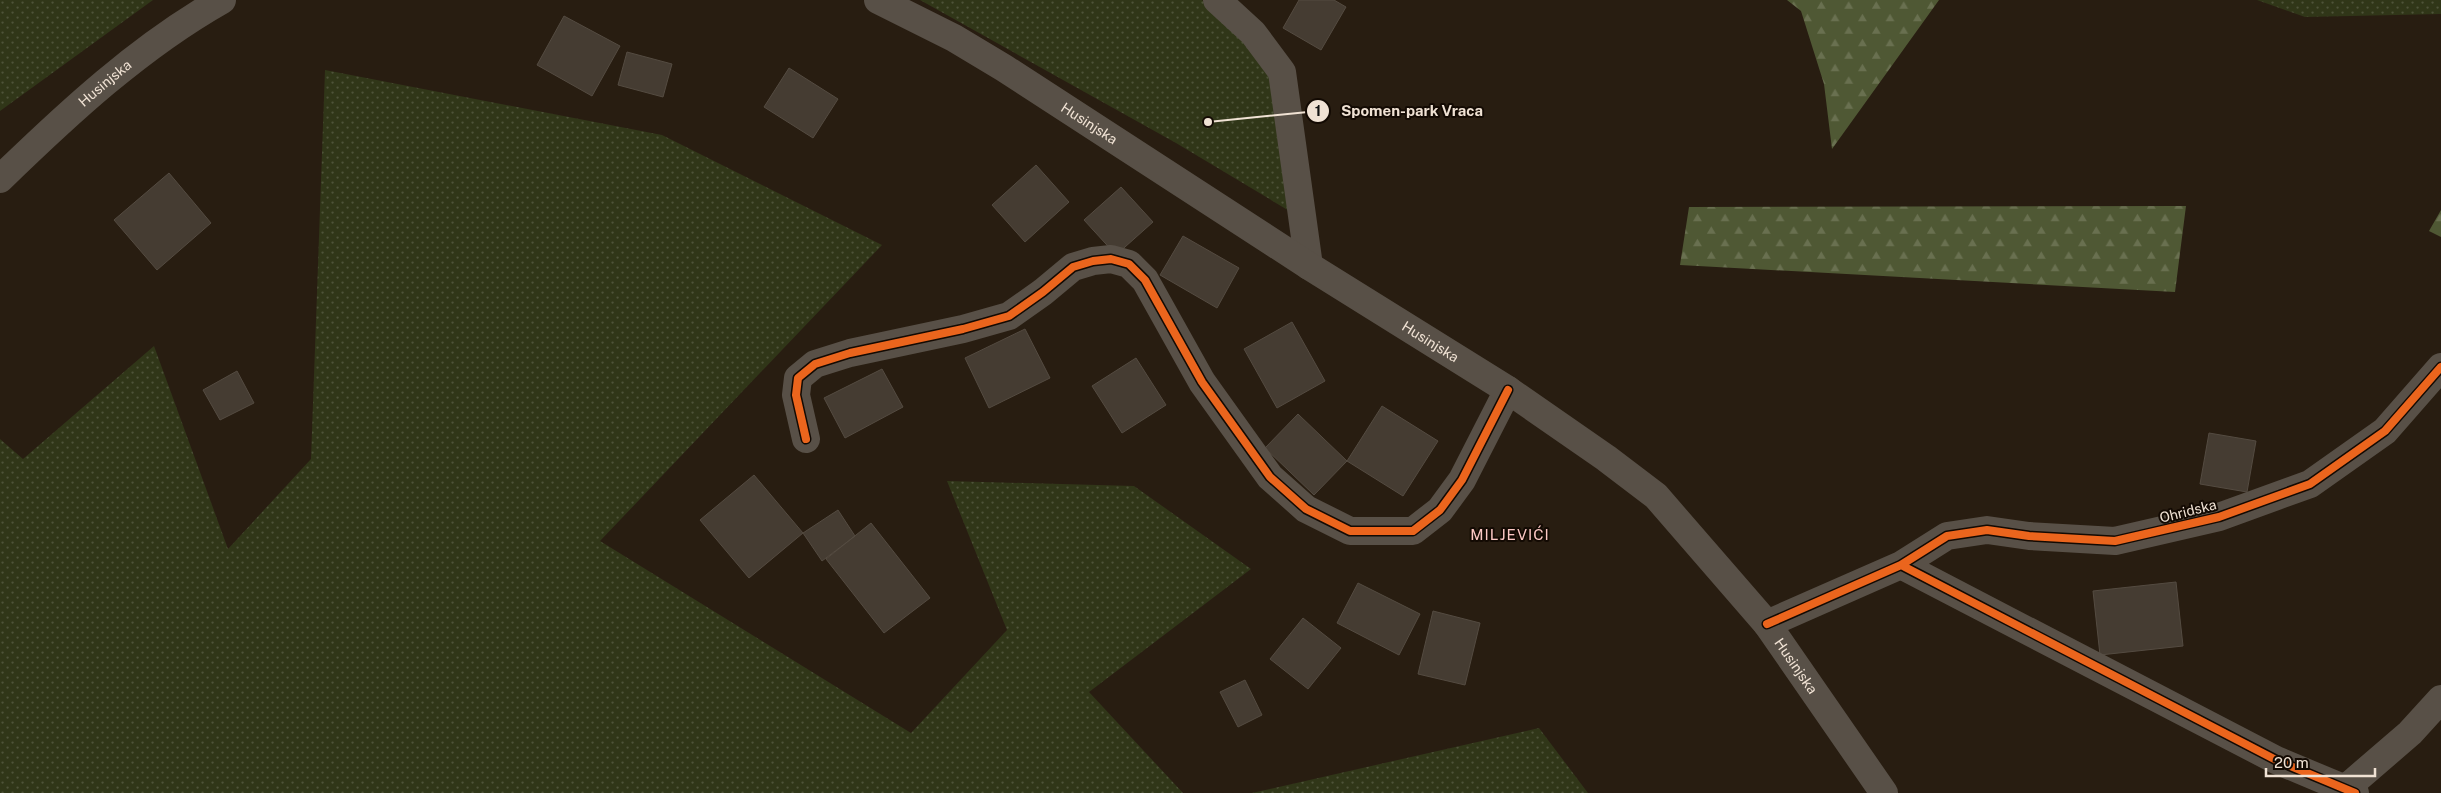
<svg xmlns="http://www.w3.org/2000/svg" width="2441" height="793" font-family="'Public Sans',sans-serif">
<defs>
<pattern id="green-dots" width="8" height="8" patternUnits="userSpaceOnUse" patternTransform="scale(1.25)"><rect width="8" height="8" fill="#303618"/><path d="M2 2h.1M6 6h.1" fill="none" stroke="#4e5339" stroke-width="1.8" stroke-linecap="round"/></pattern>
<pattern id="forest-firs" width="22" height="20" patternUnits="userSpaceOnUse" patternTransform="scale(1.25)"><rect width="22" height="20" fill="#4f5834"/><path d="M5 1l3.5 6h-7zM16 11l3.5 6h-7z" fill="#697050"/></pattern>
</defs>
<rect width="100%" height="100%" fill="#281d11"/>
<path fill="url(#green-dots)" d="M0 0H153L0 111Z
M920 0H1202L1265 61 1275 101 1291 212 1176 143Z
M2257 0H2441V14L2305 17Z
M325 70 662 135 882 245 600 541 911 733 1007 630 947 481 1134 486 1251 569 1089 692 1183 793H0V439L23 459 154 346 228 549 311 459Z
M1539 728 1588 793H1252Z"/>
<path fill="url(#forest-firs)" d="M1787 0H1939L1832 149 1824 84 1801 11Z
M2186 206 2175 292 1680 265 1689 207Z
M2441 210V237L2429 231Z"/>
<path fill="#453c32" stroke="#544b41" d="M1299 0H1334L1346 7 1321 50 1283 28Z
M564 16 620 46 592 96 537 65Z
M627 52 672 64 663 97 618 85Z
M789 68 838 99 813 138 764 107Z
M1036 165 1069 202 1025 242 992 205Z
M169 173 211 223 157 270 114 220Z
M1121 187 1153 222 1116 255 1084 220Z
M1183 236 1239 268 1217 308 1160 275Z
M1292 322 1325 381 1277 408 1244 349Z
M1025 329 1050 378 989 408 965 358Z
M1136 358 1166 405 1122 433 1092 386Z
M882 369 903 407 845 438 824 398Z
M237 371 254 403 220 420 203 390Z
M1382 406 1438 441 1403 496 1347 461Z
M1298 414 1347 461 1314 495 1265 448Z
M2209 433 2256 441 2247 492 2200 484Z
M754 475 803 533 749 578 700 520Z
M838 510 855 536 822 561 803 533Z
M871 523 930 598 884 633 826 559Z
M2176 582 2183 646 2100 655 2093 591Z
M1358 583 1420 614 1399 655 1337 623Z
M1433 611 1480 623 1465 685 1418 674Z
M1303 618 1341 648 1308 689 1270 659Z
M1245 680 1262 715 1238 727 1220 692Z"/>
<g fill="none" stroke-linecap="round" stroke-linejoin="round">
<path stroke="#585047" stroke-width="28" d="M1217 0 1253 33 1282 72 1309 266
M806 439 796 395 798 378 815 364 850 353 963 329 1009 316 1043 292 1073 267 1093 261 1111 259 1129 264 1145 280 1202 382 1270 477 1306 509 1350 531H1413L1440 510 1462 480 1508 390
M1901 565 1947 536 1987 530 2029 536 2115 541 2219 517 2310 484 2385 431 2441 367
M1767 624 1901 565 2276 760 2355 793
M2345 789 2410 733 2441 699"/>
<g stroke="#585047" stroke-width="28">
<path id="s1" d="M878 0 954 38 1004 68 1309 266 1508 390 1606 458 1656 496 1767 624 1884 793"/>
<path id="s2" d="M0 179C68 113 139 47 222 0"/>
</g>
<g stroke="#130a03" stroke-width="11">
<path id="cycleway" d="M806 439 796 395 798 378 815 364 850 353 963 329 1009 316 1043 292 1073 267 1093 261 1111 259 1129 264 1145 280 1202 382 1270 477 1306 509 1350 531H1413L1440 510 1462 480 1508 390
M1901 565 1947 536 1987 530 2029 536 2115 541 2219 517 2310 484 2385 431 2441 367
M1767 624 1901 565 2276 760 2355 793"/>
</g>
<use href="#cycleway" stroke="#eb651d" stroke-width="8"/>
</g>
<g text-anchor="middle" stroke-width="4" stroke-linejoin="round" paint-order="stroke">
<g font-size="14" fill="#f0e2d4" stroke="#130a03">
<text dy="5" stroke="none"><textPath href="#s2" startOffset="142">Husinjska</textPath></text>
<text dy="5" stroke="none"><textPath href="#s1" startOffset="245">Husinjska</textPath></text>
<text dy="5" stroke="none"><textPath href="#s1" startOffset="650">Husinjska</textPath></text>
<text transform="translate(2188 511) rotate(-14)" y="5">Ohridska</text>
<text dy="5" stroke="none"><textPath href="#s1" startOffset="1144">Husinjska</textPath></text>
</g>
<g font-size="15" letter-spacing="1" fill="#fdc9c5" stroke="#130a03">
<text x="1510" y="540">MILJEVIĆI</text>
</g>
</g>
<path fill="none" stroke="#f0e2d4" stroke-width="2" d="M1208 122L1318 111"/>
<g fill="#f0e2d4" stroke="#130a03" stroke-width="2">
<circle cx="1208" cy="122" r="5"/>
<circle cx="1318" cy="111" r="12"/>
</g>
<g font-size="15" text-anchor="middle" font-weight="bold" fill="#111">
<text x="1318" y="116">1</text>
</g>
<g font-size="15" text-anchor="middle" font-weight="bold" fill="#f0e2d4" stroke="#130a03" stroke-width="4" stroke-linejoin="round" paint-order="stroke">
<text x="1412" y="116">Spomen-park Vraca</text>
</g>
<path d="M2266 768v8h109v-8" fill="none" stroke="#f0e2d4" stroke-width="2.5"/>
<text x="2274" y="768" font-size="15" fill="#f0e2d4" stroke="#130a03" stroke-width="4" paint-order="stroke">20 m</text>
</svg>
